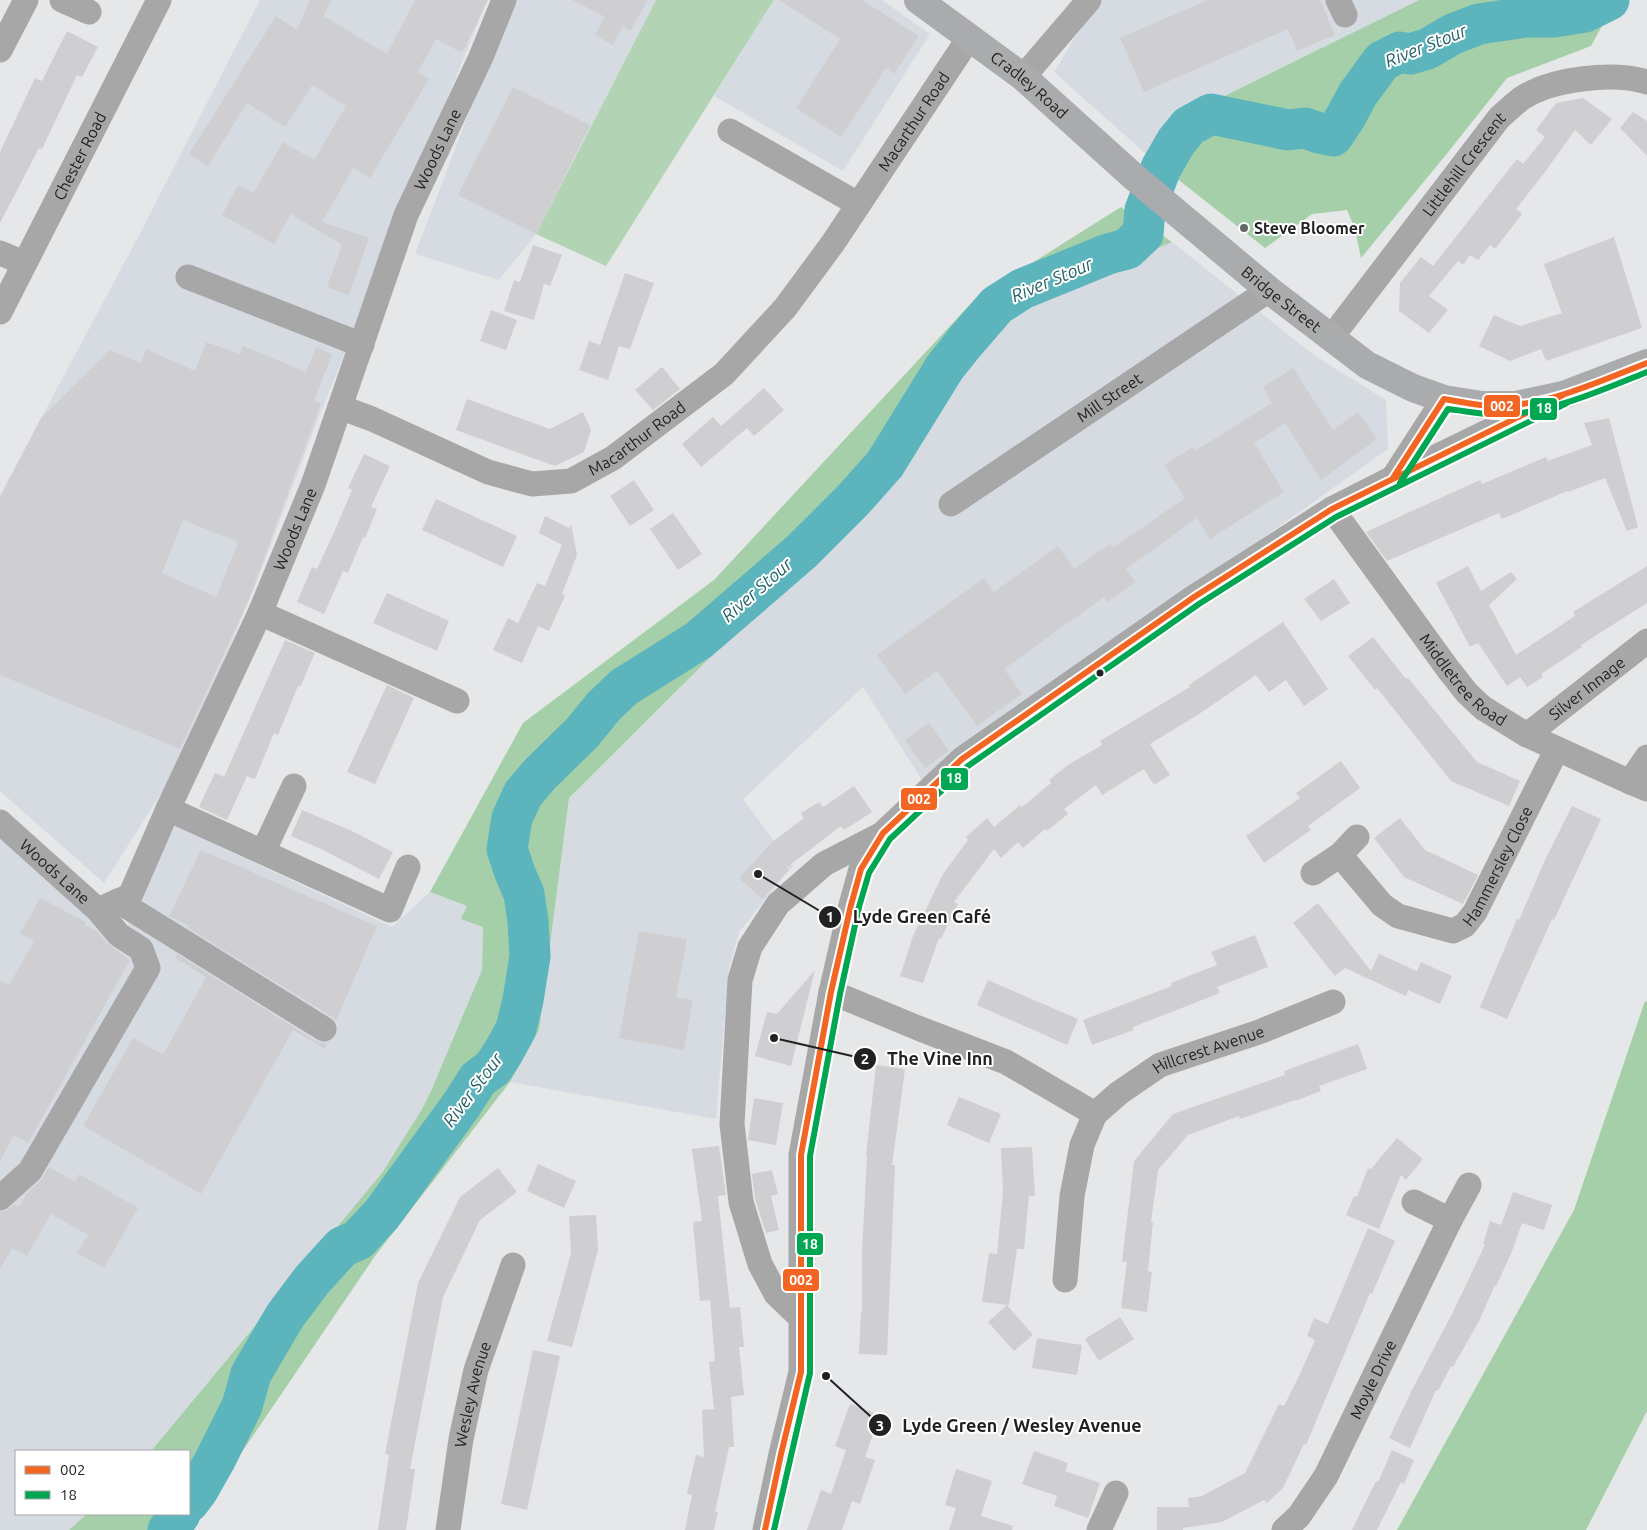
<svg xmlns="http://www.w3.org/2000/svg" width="1647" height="1530" font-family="Ubuntu,sans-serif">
<rect width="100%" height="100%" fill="#e5e7e9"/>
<path fill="#d6dbe2" d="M260 0H487L315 427 258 579 181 762 104 883 0 791V495L136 241Z
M515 0H656L536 234 499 280 415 254 475 97Z
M774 0H882L930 34 843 171 714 96Z
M1093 0H1419L1180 118 1147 155 1054 72 1096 3Z
M1172 242 1315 356 1386 400 1388 449 922 780 863 687 743 799 793 867 789 870 739 932 729 968 716 1119 510 1082 539 1030 569 798 860 508 916 442 999 318Z
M175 826 392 927 430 892 468 906 483 927 482 970 431 1091 422 1109 382 1173 151 1451H16V1514H112L105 1530H0V839L125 930Z"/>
<path fill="#b2d4b5" d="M656 0H774L606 266 536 234Z"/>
<path fill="#a4cfa8" d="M1419 0H1616L1591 46 1507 78 1445 156 1361 258 1355 229 1347 210 1312 214 1265 248 1147 155 1180 118Z
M1121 207 1172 242 999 318 916 442 860 508 569 798 539 1030 510 1082 375 1256 189 1530H69L87 1514H189V1451H151L382 1173 422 1109 431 1091 482 970 483 927 461 919 467 906 430 892 523 723 714 580 975 299Z
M1645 1001 1647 1002V1411L1586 1530H1397L1574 1210Z"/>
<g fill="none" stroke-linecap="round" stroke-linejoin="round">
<path stroke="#5cb5bd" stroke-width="41" d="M189 1502 198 1490 215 1460 242 1406 251 1374 285 1316 312 1280 342 1247 358 1240 382 1214 462 1104 478 1079 493 1068 504 1051 516 1029 523 1000 530 956 528 921 524 894 515 873 507 849 512 818 523 794 540 774 582 733 604 706 624 687 699 640 802 551 853 500 885 464 945 367 965 342 997 305 1022 289 1108 254 1127 249 1143 234 1145 210 1161 168 1176 142 1189 126 1211 114 1288 130 1305 128 1319 133 1333 136 1345 118 1358 94 1382 61 1400 52 1410 54 1427 49 1453 34 1479 24 1526 17H1554L1585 12 1609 0
M168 1530 180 1514"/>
</g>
<path fill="#cfcfd1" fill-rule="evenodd" d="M310 0H331L324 16 387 54 415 0H488L462 53 436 39 418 72 429 79 370 178 353 168 322 222 369 238 349 295 327 287 342 245 291 214 274 244 222 215 238 185 253 193 283 142 314 160 346 106 312 85 285 127 247 103 208 166 189 154 276 16 297 30Z
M572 0H648L630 31 623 26 613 45 595 35 605 17Z
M779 0H862L919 36 894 74 886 68 841 137 796 108 840 39Z
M1208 0H1320L1335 35 1297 51 1288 29 1144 92 1120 38Z
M67 31 98 47 82 77 77 75 42 149 39 148 0 223V152L35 78 42 81Z
M513 87 590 125 536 234 458 195Z
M1583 98 1612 119 1591 145 1575 130 1545 172 1516 209 1522 214 1495 249 1490 245 1478 260 1470 255 1463 265 1458 261 1429 296 1448 310 1429 333 1399 311 1400 283 1421 257 1433 266 1517 159 1523 164 1545 137 1536 130 1556 103Z
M1633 112 1647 121V156L1620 128Z
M1614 237 1642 328 1546 361 1541 349 1510 361 1479 346 1494 315 1520 326 1562 313 1544 264Z
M533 245 562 255 550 286 544 284 534 320 504 311 514 280 520 282Z
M625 273 654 283 630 349 619 346 608 380 579 370 589 341 600 345Z
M491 310 517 320 506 350 480 341Z
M206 342 240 354 243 346 306 372 316 347 332 354 314 401 321 403 249 599 180 749 0 675V498L41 418 110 350 141 363 146 349 195 371ZM183 520 238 542 216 597 162 573Z
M662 367 680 389 653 410 635 390Z
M1293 368 1333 430 1358 412 1377 439 1321 480 1285 423 1254 443 1284 492 1210 539 1197 518 1126 569 1136 582 1107 602 1104 597 1004 669 1022 694 977 726 937 671 905 694 877 655 984 578 994 592 1058 546 1074 569 1110 544 1113 548 1185 498 1164 465 1193 447 1195 451 1272 403 1263 387Z
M764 388 784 410 754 436 747 428 701 467 682 444 713 417 721 426Z
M467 399 550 429 583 412 591 430 584 452 555 466 456 430Z
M1609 418 1638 527 1627 531 1605 478 1568 492 1567 491 1502 519 1499 513 1387 561 1366 532 1480 480 1482 484 1546 457 1548 461 1592 445 1584 423Z
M364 454 390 466 371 507 377 509 365 538 363 537 348 573 343 571 324 614 297 602 312 567 317 569 335 530 352 490 348 488Z
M634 480 654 510 630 526 610 496Z
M436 499 517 536 503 567 422 530Z
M673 513 702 554 678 570 650 529Z
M545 516 569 528 571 524 577 555 562 594 565 596 549 631 538 626 522 663 493 650 508 618 518 623 537 583 545 586 562 545 539 533Z
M1468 566 1481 591 1511 572 1517 579 1489 605 1516 655 1575 616 1573 612 1647 566V603L1581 645 1582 647 1541 674 1543 677 1527 687 1520 677 1507 686 1478 643 1470 647 1436 583Z
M1334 579 1350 603 1321 621 1304 599Z
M387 593 449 621 437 651 373 623Z
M1283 622 1328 689 1304 706 1286 680 1269 692 1256 675 1199 714 1150 744 1170 775 1154 785 1144 769 1102 795 1096 785 1064 809 1068 814 1047 831 1045 829 1023 848 1018 842 1001 858 994 849 954 902 958 904 941 939 939 938 923 983 900 976 913 936 943 874 968 840 966 837 987 818 994 827 1020 805 1022 807 1051 783 1049 780 1068 765 1102 745 1100 741 1190 687 1189 685Z
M1373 637 1406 679 1408 678 1477 762 1520 781 1509 806 1451 781 1377 688 1375 690 1348 656Z
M285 640 315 653 300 687 298 686 278 735 274 733 255 779 247 776 227 820 199 807 215 773 224 777Z
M387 685 414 698 375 784 347 772Z
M929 723 949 751 925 768 905 740Z
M1341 761 1360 788 1308 826 1311 830 1264 863 1246 836 1300 798 1296 793Z
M854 786 872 812 844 830 841 826 786 868 789 870 762 899 739 878 771 843 804 818 801 813 819 802 823 807Z
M1572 806 1601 819 1554 920 1552 919 1507 1019 1480 1007 1517 919 1519 920 1544 862Z
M302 810 350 830 393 852 379 879 321 849 291 836Z
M1400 818 1425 850 1478 875 1463 904 1404 877 1374 838Z
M201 850 377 926 336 1021 332 1017 188 928 189 926 169 916Z
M40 898 86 922 85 925 98 932 108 944 130 960 28 1143 14 1135 0 1161V980L9 985 34 941 20 934Z
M1318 903 1371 971 1379 954 1417 971 1421 962 1452 976 1440 1004 1408 990 1406 996 1345 968 1335 976 1293 923Z
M639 931 687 939 676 997 693 1000 684 1050 619 1038Z
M1255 935 1268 967 1217 987 1220 993 1133 1027 1134 1030 1092 1045 1083 1020 1172 986 1171 983 1217 965 1211 952Z
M177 954 316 1041 323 1043H327L325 1049 293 1030 201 1194 83 1126 133 1038 163 1055 206 977 175 958Z
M815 970 791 1066 755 1056 767 1012 777 1014Z
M988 980 1078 1019 1067 1045 977 1005Z
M1358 1044 1367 1069 1319 1086 1321 1091 1295 1101V1100L1240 1119 1239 1116 1188 1135 1158 1170 1151 1222H1153L1148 1271 1152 1272 1147 1312 1121 1308 1127 1262H1122L1134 1161 1173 1114 1285 1075 1284 1071Z
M876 1065 905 1069 892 1165H895L887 1355 859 1354 861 1311 862 1312V1252L867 1155H866Z
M959 1097 1001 1114 989 1143 947 1125Z
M754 1098 783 1103 776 1145 748 1140Z
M1397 1138 1423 1159 1406 1180 1401 1175 1379 1229 1346 1215 1354 1196 1357 1197 1368 1168 1371 1169Z
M719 1146 726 1195 718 1196 730 1308 740 1307 744 1347H739L744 1395 731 1397 734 1447H729L715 1512H718L714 1530H685L692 1495 687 1494 696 1455 704 1457 702 1410 714 1409 709 1362 715 1361 710 1300 700 1301 693 1222 702 1221 692 1149Z
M1032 1147 1035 1196H1029L1024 1249H1017L1009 1305 982 1302 989 1253 997 1254 1003 1192 1001 1148Z
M538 1164 576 1181 564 1208 527 1191Z
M49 1167 75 1182 79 1174 138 1208 104 1268 77 1253 88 1235 51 1214 27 1256 12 1248 0 1269V1212L9 1209 14 1204 19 1207 26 1194 40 1181Z
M498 1168 517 1192 480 1220 443 1297 410 1469H415L406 1530H378L389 1455 385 1454 418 1283 460 1197Z
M772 1170 778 1194 771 1196 779 1230 766 1233 755 1199 752 1174Z
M1513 1192 1552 1205 1544 1230 1522 1223 1511 1254 1496 1286 1495 1285 1479 1321 1453 1367 1451 1366 1438 1391 1436 1390 1410 1448 1389 1438 1413 1388 1452 1314 1485 1245 1483 1244 1490 1221 1501 1225Z
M596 1215 598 1250 572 1347 547 1341 571 1253 569 1216Z
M1368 1228 1395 1241 1372 1294 1370 1293 1306 1445 1304 1444 1283 1488 1267 1503 1264 1500 1222 1522 1183 1528V1530H1157V1507H1189L1188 1498 1202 1496 1245 1473 1279 1404 1284 1406 1299 1376 1315 1340 1307 1336 1314 1318 1328 1324Z
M1007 1305 1033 1335 1014 1351 988 1322Z
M1120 1317 1134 1339 1099 1361 1085 1339Z
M1037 1338 1082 1345 1077 1375 1032 1368Z
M533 1350 560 1356 527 1510 501 1504Z
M850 1404 880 1415 865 1457 875 1460 860 1504 852 1501 842 1530H807L821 1490 831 1494 846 1450 835 1446Z
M1392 1450 1414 1460 1404 1484 1401 1482 1377 1530H1352L1376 1481 1378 1482Z
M1034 1451 1068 1463 1065 1471 1100 1483 1088 1518 1054 1506 1057 1496 1022 1484Z
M956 1469 992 1481 981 1516 1013 1526 1012 1530H949L956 1508 945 1505Z"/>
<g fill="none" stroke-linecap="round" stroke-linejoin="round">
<g stroke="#a8a7a8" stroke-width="25">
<path d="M62 0 89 12"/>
<path d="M1338 0 1345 15"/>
<path d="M0 50 26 0"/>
<path d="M1023 77 1089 0"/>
<path d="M730 131 858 204"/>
<path d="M0 253 24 263"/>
<path d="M188 277 362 345"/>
<path id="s1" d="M0 312 159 0"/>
<path id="s2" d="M1331 338 1499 118C1506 112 1514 104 1522 98 1553 78 1613 72 1647 82"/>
<path id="s3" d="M340 407 372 419 488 472 532 484 571 481 613 458 724 374 785 308 833 243 969 38"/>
<path d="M1393 478 1444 399"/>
<path id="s4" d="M951 504 1269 290"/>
<path id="s5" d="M1332 509 1448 669 1467 693 1483 708 1527 735 1630 782 1647 789"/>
<path d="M260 613 457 701"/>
<path id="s6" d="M1527 735 1647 641"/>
<path d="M1630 782 1647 757"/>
<path d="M168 809 390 910 408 867"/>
<path id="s7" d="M0 822 98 910 130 896 168 809 260 613 313 485 406 215 481 57 504 0"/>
<path d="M263 852 294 786"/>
<path d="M1340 855 1357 837"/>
<path id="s8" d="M1313 873 1340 855 1382 905 1398 916 1453 931 1465 925 1475 912 1557 749"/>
<path d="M118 901 324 1029"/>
<path id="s9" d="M831 992 918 1028 1006 1062 1095 1114 1119 1093 1160 1065 1259 1032 1333 1002"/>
<path d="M0 1198 30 1171 148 968 141 949 119 935 98 910"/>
<path d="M1414 1202 1450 1220"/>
<path d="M1065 1280 1072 1196 1082 1145 1095 1114"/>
<path d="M800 1317 776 1294 760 1264 741 1202 732 1124 740 980 750 947 778 904 824 864 882 834"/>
<path id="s10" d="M448 1530 461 1439 476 1370 513 1265"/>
<path d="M765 1530 781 1454 801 1372V1155L831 992 851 905 861 869 883 833 962 759 1194 597 1332 509 1393 478 1544 404"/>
<path d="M1099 1530 1116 1493"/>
<path id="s11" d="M1284 1530 1299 1516 1326 1476 1450 1220 1469 1185"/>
</g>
<path stroke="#aaabac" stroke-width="28" id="s12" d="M918 0 1023 77 1134 177 1269 290 1367 365 1413 388 1444 399 1482 405H1516L1563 395 1647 363"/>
<g stroke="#fff" stroke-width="10">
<path id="bus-1" d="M1393 478 1444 399C1463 402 1482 407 1501 406 1552 404 1600 381 1647 363
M765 1530 781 1454 801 1372V1155L831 992 851 905 861 869 883 833 962 759 1194 597 1332 509 1563 395"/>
</g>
<g stroke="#fff" stroke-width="10">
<path id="bus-2" d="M1400 483 1448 409C1466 411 1484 415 1502 415 1553 412 1600 391 1647 372
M774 1530 810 1373V1156L840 994 859 907 869 873 890 839 968 766 1199 604 1336 517 1567 403"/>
</g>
<use href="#bus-1" stroke="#f26522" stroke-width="6"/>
<use href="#bus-2" stroke="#00a651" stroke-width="6"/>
</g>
<circle fill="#656668" stroke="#fff" stroke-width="2" cx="1244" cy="228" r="5"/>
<circle fill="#202122" stroke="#fff" stroke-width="2" cx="1100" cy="673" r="4.5"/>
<g text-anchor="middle" stroke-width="4" stroke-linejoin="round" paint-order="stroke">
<g font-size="16" fill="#202122" stroke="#fff">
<text dy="6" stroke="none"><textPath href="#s12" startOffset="140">Cradley Road</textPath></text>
<text dy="6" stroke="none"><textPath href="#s3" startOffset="750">Macarthur Road</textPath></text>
<text dy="6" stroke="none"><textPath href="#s7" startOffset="975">Woods Lane</textPath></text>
<text dy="6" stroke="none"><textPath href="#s1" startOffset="175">Chester Road</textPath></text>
<text dy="6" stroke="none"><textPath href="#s2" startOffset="219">Littlehill Crescent</textPath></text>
<text dy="6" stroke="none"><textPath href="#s12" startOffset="471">Bridge Street</textPath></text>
<text dy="6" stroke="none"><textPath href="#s4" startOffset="191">Mill Street</textPath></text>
<text dy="6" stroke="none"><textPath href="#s3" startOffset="325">Macarthur Road</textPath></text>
<text dy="6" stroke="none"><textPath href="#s7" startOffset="569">Woods Lane</textPath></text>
<text dy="6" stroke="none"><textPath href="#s5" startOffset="216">Middletree Road</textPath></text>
<text dy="6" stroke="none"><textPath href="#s6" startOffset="76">Silver Innage</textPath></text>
<text dy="6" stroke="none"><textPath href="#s8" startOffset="255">Hammersley Close</textPath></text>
<text dy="6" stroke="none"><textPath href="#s7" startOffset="74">Woods Lane</textPath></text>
<text dy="6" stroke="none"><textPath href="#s9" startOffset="424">Hillcrest Avenue</textPath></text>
<text dy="6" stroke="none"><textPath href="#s11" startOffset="176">Moyle Drive</textPath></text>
<text dy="6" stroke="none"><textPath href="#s10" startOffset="138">Wesley Avenue</textPath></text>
</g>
<g font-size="16" font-weight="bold" fill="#202122" stroke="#fff" text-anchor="start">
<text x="1254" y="234">Steve Bloomer</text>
</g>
<g font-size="18" font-style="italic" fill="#226167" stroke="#fff">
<text transform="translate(1426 46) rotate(-22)" y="6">River Stour</text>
<text transform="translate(1052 280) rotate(-23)" y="6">River Stour</text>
<text transform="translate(757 590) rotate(-41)" y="6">River Stour</text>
<text transform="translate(473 1090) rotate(-53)" y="6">River Stour</text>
</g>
</g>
<path fill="none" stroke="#202122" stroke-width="2" d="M758 874L830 917M774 1038L865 1059M826 1376L880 1425"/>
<g fill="#202122" stroke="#fff" stroke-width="2">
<circle cx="758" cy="874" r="5"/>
<circle cx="774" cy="1038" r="5"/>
<circle cx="826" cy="1376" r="5"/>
<circle cx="830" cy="917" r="12"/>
<circle cx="865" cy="1059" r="12"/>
<circle cx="880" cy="1425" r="12"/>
</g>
<g font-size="15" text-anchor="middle" font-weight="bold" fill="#fff">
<text x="830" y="922">1</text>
<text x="865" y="1064">2</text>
<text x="880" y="1431">3</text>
</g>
<g font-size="18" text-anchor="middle" font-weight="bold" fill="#202122" stroke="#fff" stroke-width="4" stroke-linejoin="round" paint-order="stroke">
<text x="922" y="923">Lyde Green Café</text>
<text x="940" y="1065">The Vine Inn</text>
<text x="1022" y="1432">Lyde Green / Wesley Avenue</text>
</g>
<g stroke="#fff" stroke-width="2">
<rect x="1483" y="394" width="38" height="24" rx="5" fill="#f26522"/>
<rect x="1529" y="397" width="29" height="24" rx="5" fill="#00a651"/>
<rect x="940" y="767" width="29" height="24" rx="5" fill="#00a651"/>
<rect x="900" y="787" width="38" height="24" rx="5" fill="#f26522"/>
<rect x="796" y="1232" width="28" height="24" rx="5" fill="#00a651"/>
<rect x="782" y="1268" width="38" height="24" rx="5" fill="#f26522"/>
</g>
<g font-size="14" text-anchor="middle" font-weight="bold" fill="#fff">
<text x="1502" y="411">002</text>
<text x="1544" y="413">18</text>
<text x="954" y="783">18</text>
<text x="919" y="804">002</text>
<text x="810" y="1249">18</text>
<text x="801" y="1285">002</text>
</g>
<rect x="15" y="1450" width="175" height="65" fill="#ffffff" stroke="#a6a6a7"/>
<rect x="25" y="1466" width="25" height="8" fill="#f26522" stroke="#a6a6a7"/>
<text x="60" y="1475" font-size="15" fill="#202122">002</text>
<rect x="25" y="1491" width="25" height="8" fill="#00a651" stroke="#a6a6a7"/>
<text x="60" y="1500" font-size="15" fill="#202122">18</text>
</svg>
